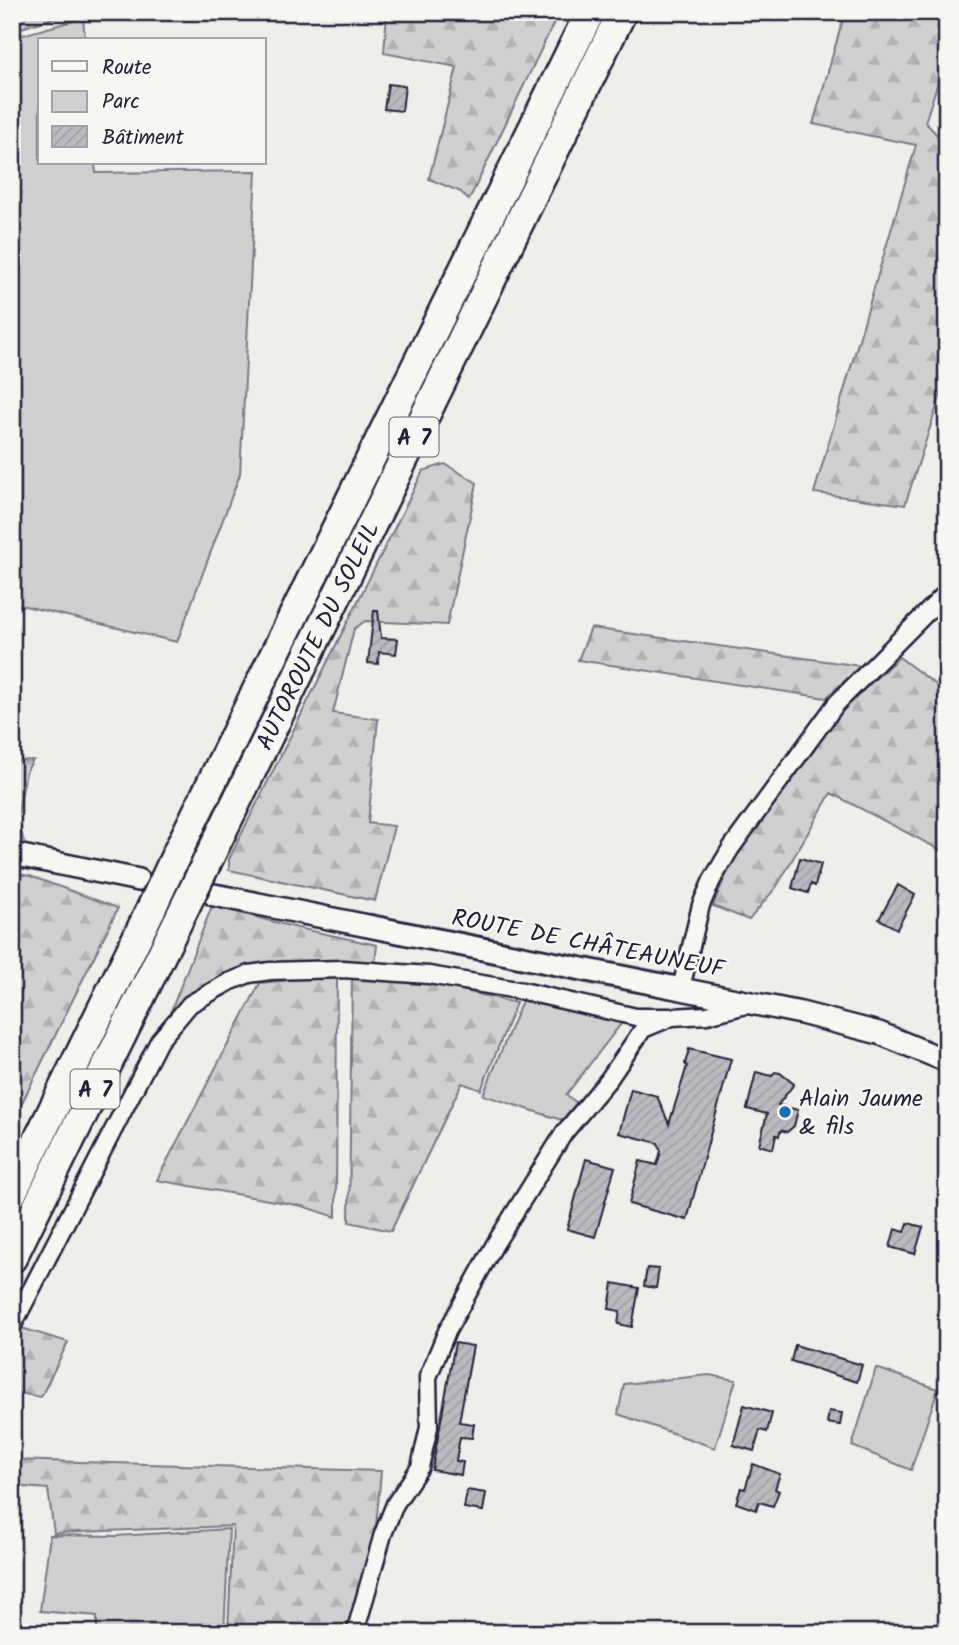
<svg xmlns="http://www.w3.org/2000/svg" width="959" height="1645" font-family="Kalam,sans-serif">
<defs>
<pattern id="forest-firs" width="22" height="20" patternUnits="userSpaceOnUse" patternTransform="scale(1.75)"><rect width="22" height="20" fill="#d0d0d1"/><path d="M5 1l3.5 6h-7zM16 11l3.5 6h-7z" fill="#b2b2b4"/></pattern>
<pattern id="building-hatch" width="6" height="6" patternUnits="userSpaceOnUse" patternTransform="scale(1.75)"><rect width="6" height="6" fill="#bbbbbf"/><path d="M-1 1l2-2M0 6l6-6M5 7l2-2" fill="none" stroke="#a0a0a5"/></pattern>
</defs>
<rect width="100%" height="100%" fill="#eeeeeb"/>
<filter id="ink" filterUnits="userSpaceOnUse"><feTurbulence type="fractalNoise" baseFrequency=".0143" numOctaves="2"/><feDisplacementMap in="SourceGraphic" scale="14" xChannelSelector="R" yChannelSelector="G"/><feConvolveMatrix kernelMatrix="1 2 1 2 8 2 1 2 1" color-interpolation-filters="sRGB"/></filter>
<g filter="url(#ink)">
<path fill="#d0d0d1" stroke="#797986" stroke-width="2" d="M83 18 85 40H40V163H95L96 173 256 171 240 474 177 642 12 603V38Z
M524 996 623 1021 566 1095 577 1103 562 1120 483 1095Z
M876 1368 938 1389 911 1470 852 1446Z
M709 1375 736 1380 715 1448 618 1414 624 1384Z
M229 1529 224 1633H97V1616L40 1611 50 1535 116 1536Z"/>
<path fill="url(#forest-firs)" stroke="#797986" stroke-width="2" d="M12 12H73L12 31Z
M387 12H559L469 200 461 192 429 179 457 67 384 53Z
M845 12H947V55L925 122 940 138 947 139V375L905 505 814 493 916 145 813 124Z
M445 464 477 483 447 625 365 621 354 629 333 713 378 719 368 823 394 826 375 901 229 870V859L423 471Z
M591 628 861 666 826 698 578 660Z
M899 657 947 693V848L944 852 831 793 777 886 749 920 713 906 731 862 845 707Z
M33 760 26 772 17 818 25 845 12 843V761Z
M12 873 30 876 118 908 12 1123Z
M212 906 298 928 377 945 375 964H262L245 968 171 1011Z
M337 975 336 1217 302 1206 157 1180 260 983Z
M352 975 431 983 516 1003 481 1090 462 1083 391 1231 349 1222Z
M18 1327 68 1342 41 1397 12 1392V1338Z
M12 1460 381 1471 373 1560 349 1633H228L233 1526 54 1533 48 1489 12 1486Z"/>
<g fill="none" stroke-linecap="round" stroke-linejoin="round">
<path stroke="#727281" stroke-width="4.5" d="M219 885 259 893
M370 915 675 976
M285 920 602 985 671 998"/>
</g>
<path fill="url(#building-hatch)" stroke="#22223b" stroke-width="2" d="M388 84 405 86 402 111 384 109Z
M374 611H378L381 638 398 639 396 654 379 652 378 664 368 663Z
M800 858 821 864 815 886 811 884 808 893 792 888Z
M898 885 915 895 897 929 879 919Z
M689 1049 731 1059 687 1220 629 1204 640 1161 657 1165 661 1151 658 1143 619 1133 631 1089 657 1096 669 1124 687 1066 685 1064Z
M756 1072 772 1076 775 1072 780 1073 794 1084 778 1105 798 1110 794 1126 787 1132 781 1130 779 1136 776 1135 773 1149 759 1145 767 1114 747 1109Z
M586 1159 615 1167 595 1237 567 1229Z
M908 1223 923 1227 915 1254 890 1247 895 1229 905 1232Z
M647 1268 659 1269 656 1288 644 1286Z
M613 1283 639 1288 632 1327 618 1324 620 1311 609 1309Z
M455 1343 473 1346 459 1422 474 1424 472 1438 460 1437 456 1461 463 1462 461 1475 432 1470Z
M795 1345 862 1365 857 1382 791 1361Z
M744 1405 772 1413 767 1432 760 1430 754 1451 733 1445Z
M829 1411 842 1413 840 1425 827 1423Z
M753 1464 780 1474 775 1489 779 1491 773 1506 759 1502 756 1510 736 1503 741 1488 745 1489Z
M467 1490 486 1493 483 1511 464 1508Z"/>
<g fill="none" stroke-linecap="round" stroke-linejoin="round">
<g stroke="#22223b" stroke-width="21">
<path id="street" d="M681 988 701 905 712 880 731 848 836 704 947 592
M12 1327 159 1041 190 1004 229 982 249 974 270 971 343 969 429 975 523 991 636 1017H672
M355 1633 383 1534 395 1504 420 1467 429 1427 428 1377 447 1331 495 1244 564 1133 609 1079 643 1029 672 1017 707 1015 750 1004"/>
</g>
<g stroke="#22223b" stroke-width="26">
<path id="secondary" d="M12 854 139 880
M214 895 801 1013 879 1033 947 1061"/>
</g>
<g stroke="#22223b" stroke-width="33">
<g id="highway">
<path d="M177 853 590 12"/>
<path id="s1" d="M207 862 622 12"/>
<path d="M12 1193 151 909"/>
<path d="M12 1258 178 921"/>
</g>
</g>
<use href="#street" stroke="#f6f6f2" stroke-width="16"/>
<use href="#secondary" stroke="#f6f6f2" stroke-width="21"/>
<use href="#highway" stroke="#f6f6f2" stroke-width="28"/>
<g stroke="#22223b" stroke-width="33" stroke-linecap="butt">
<path id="highway-bridge" d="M151 909 177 853
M178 921 207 862"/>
</g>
<use href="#highway-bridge" stroke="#f6f6f2" stroke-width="28"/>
</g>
</g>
<circle fill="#1f6fb2" stroke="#f6f6f2" stroke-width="2.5" cx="785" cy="1112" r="7"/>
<g text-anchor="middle" stroke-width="5" stroke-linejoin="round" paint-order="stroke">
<g fill="#f6f6f2" stroke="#626272" stroke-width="2">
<rect x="389.5" y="417.5" width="49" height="39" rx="5"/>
<rect x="70.5" y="1069.5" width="49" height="39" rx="5"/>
</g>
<g font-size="23" font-weight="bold" fill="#22223b">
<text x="414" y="445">A 7</text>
<text x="95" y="1097">A 7</text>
</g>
<g font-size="24" fill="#22223b" stroke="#f6f6f2">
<text dy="8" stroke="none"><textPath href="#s1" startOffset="252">AUTOROUTE DU SOLEIL</textPath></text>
<text transform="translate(588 943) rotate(11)" y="8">ROUTE DE CHÂTEAUNEUF</text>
</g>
<g font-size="24" fill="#22223b" stroke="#f6f6f2" text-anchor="start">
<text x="799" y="1106">Alain Jaume<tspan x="799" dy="28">&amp; fils</tspan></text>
</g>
</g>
<rect width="959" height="1645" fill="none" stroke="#f6f6f2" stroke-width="42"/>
<rect x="21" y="21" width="917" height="1603" fill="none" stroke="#22223b" stroke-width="2.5" filter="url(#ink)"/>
<rect x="38" y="38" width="228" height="126" fill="#f6f6f2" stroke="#a1a1a9" stroke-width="2"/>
<rect x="52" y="61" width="35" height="10" fill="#f6f6f2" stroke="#a1a1a9" stroke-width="2"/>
<text x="102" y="74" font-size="21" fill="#22223b">Route</text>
<rect x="52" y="91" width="35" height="21" fill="#d0d0d1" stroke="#a1a1a9" stroke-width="2"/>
<text x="102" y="108" font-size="21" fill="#22223b">Parc</text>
<rect x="52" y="126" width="35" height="21" fill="url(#building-hatch)" stroke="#a1a1a9" stroke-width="2"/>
<text x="102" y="144" font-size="21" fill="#22223b">Bâtiment</text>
</svg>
